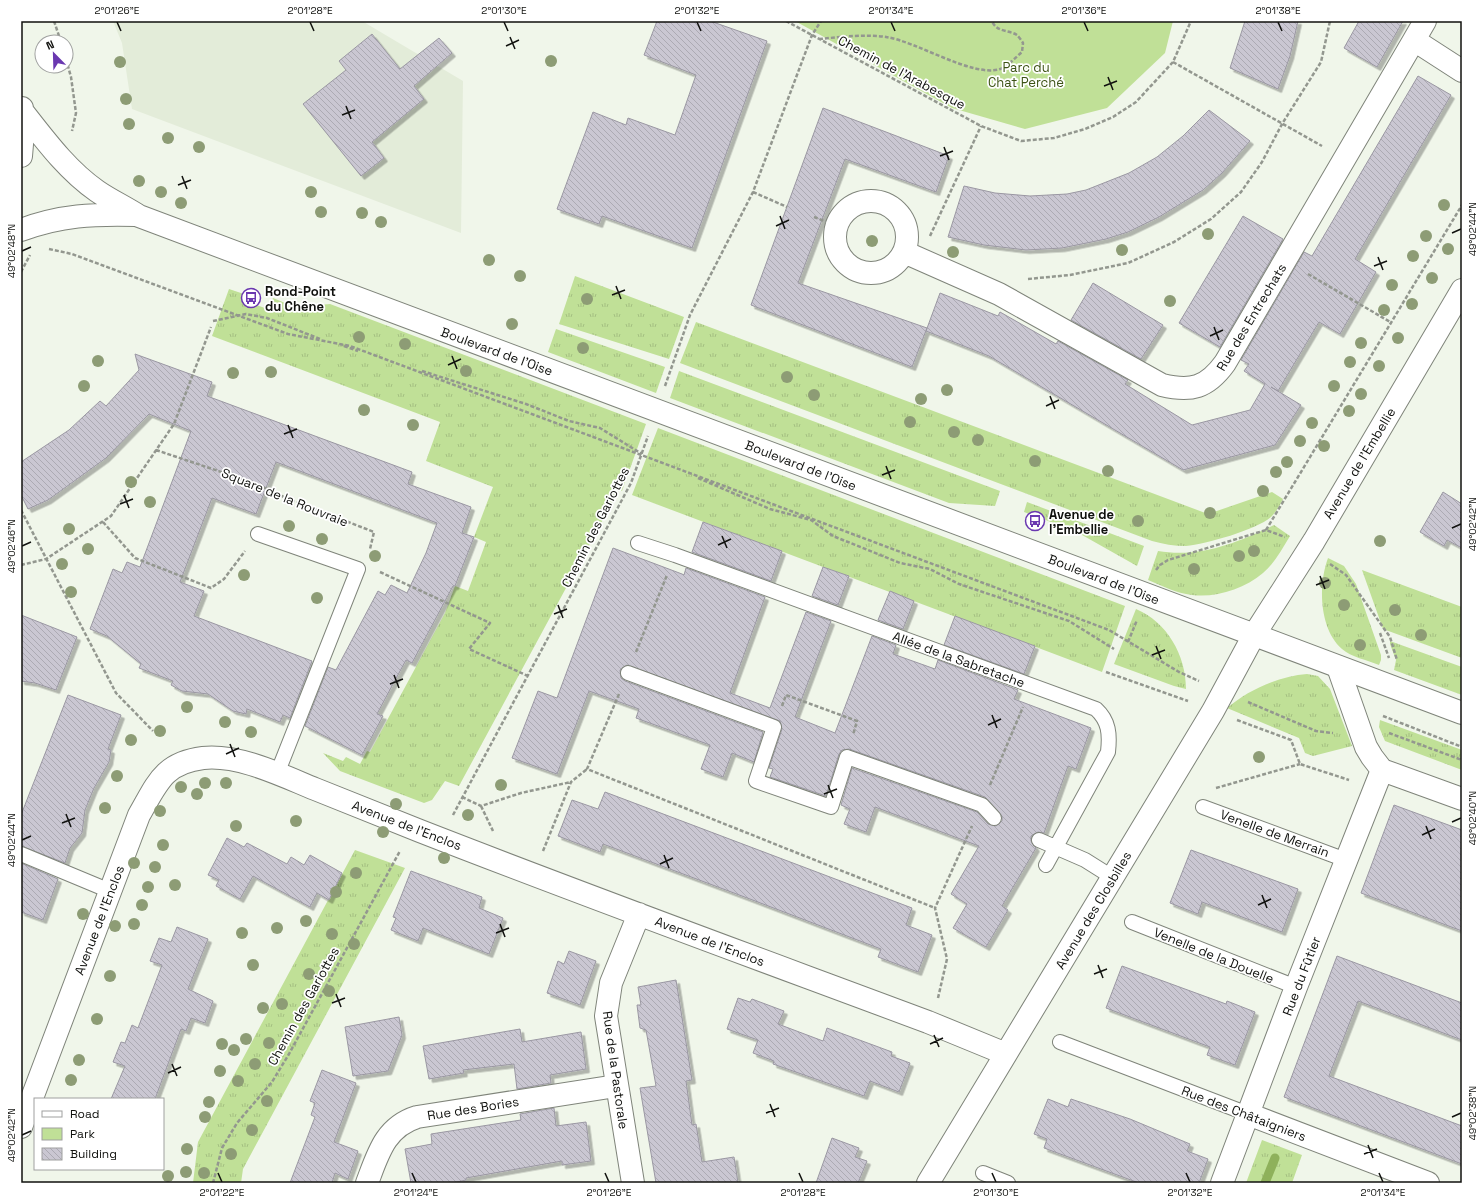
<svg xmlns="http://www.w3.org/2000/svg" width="1483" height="1204" font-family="'Space Grotesk',sans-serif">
<defs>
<pattern id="grass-tufts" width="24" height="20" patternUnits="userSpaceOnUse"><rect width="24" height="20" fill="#c0e097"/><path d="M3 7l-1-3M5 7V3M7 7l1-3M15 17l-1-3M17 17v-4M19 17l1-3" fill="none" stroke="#a4bf81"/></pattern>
<pattern id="building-back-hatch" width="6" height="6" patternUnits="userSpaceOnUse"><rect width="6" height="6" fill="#cac7d2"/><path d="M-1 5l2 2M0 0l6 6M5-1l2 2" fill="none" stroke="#acaab3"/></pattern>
<filter id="shadow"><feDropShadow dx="3.5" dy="3.5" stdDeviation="0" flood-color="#0004"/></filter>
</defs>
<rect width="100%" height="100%" fill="#f0f6ea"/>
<path fill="#e3ecd9" d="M113 21H362L463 81 461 233 132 109 122 43Z"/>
<path fill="url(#grass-tufts)" d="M575 276 684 317 669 359 559 324Z
M229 289 244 294 242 300 268 309 273 298 295 307 330 304 646 424 622 491 619 490 459 786 445 781 432 800 424 803 340 771 323 753 343 761 346 757 360 764 367 751 370 752 445 613 455 586 468 591 486 542 474 537 493 487 426 461 440 422 212 336Z
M696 322 1208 514 1272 492 1283 499C1280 505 1276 512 1271 517 1256 530 1206 544 1186 546 1174 546 1163 544 1152 541L680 363Z
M556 329 665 367 656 393 548 352Z
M679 371 1000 491 995 506 949 503 670 398Z
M658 428 1125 606 1102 672 632 495Z
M1027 502 1144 546 1137 566 1075 531 1024 512Z
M1274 525 1290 536C1282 549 1275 563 1263 573 1244 589 1216 598 1192 595 1176 593 1162 586 1148 580L1158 551C1200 558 1237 543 1274 525Z
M1328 558 1344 566 1356 584 1381 655V660L1379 665C1367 660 1351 657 1342 649 1319 629 1318 585 1328 558Z
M1362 570 1462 607V658L1383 629Z
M1136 609C1167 622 1186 655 1186 689L1174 686 1114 664Z
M1390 641 1462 667V695L1394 670 1396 660 1390 644Z
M1307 674 1318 676 1330 689 1352 746 1313 756 1305 753 1299 738 1227 708C1248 690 1279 676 1307 674Z
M1380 720 1462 750V770L1385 741 1379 727Z
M355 850 405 868 243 1169 241 1183H193L198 1142Z
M1262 1140 1302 1155 1292 1183H1246Z"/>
<path fill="#c0e097" d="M795 21H1173L1165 53 1107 108 1025 129 952 108Z"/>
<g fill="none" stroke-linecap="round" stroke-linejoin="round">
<path stroke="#8eb15b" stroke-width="9" d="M1265 1183 1275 1158"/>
</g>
<path fill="url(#building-back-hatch)" stroke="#9a97a2" filter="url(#shadow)" d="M657 21H710L767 41 692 248 602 216 599 224 557 209 593 112 626 125 628 118 675 135 696 75 644 55Z
M1245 21H1298L1290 56 1278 89 1230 68Z
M1359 21H1403L1377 67 1344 48Z
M372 34 400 69 439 38 452 53 414 86 424 99 372 142 384 158 361 176 303 104 346 70 339 61Z
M1418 76 1451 95 1355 259 1376 272 1340 334 1319 322 1278 391 1271 387 1301 405 1275 445 1183 470 989 356 926 331 940 293 998 316 1000 312 1056 344 1058 341 1128 380 1125 384 1192 425 1250 410 1265 384 1244 371 1249 364 1241 360 1304 252 1312 256Z
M823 108 949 156 936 192 845 159 798 283 927 328 912 367 751 305Z
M1209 110 1250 141 1222 173 1203 190 1159 217 1128 232 1106 239 1062 248 1026 250 984 245 948 237 964 186 995 193 1030 196 1067 194 1086 190 1129 173 1157 157 1183 136Z
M1243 216 1283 239 1220 347 1179 323Z
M1093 283 1163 325 1141 359 1071 320Z
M135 354 212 382 207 396 412 472 408 484 471 507 462 533 474 537 455 586H453L412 663 406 660 393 684 377 714 383 716 362 755 305 726 328 667 336 670 378 591 385 595 391 585 407 593 426 553 437 523 276 462 256 514 212 498 180 582 204 591 194 616 312 661 290 718 283 715 280 722 247 709 246 714 233 711 208 694 182 691 171 685 173 681 139 668 141 664 107 636 90 629 113 569 122 573 127 562 140 567 191 431 149 414 106 458 48 500 28 509 21 495V462L69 430 100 401 106 406 139 370Z
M1443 492 1462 504V548L1447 540 1444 546 1420 532Z
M703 522 782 551 771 581 692 552Z
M613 548 682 574 684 575 686 568 765 597 730 693 770 708 806 612 831 621 795 717 835 733 872 636 896 645 893 654 935 669 938 660 1018 690 1014 699 1091 728 1076 769 1068 766 1044 833 1038 832 1031 836V841L1036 848 1002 906 1008 910 986 947 953 928 967 904 951 894 979 846 875 807 866 832 844 824 850 809 841 805 852 768 977 812 988 824 996 826 1002 821V816L985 797 849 749 842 750 839 754 826 796 770 777 773 769 769 768 782 729 780 721 627 665 620 670 621 678 625 681 763 732 754 762 732 753 723 777 701 769 710 745 636 718 639 709 589 691 557 774 512 758 538 691 557 698Z
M823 567 849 576 838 605 812 596Z
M890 591 914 601 903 629 878 620Z
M21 615 77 637 56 690 35 683 21 681Z
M955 616 1035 646 1024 674 944 645Z
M68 695 121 715 108 749 111 750 109 762 94 788 85 810 82 833 70 848 65 863 21 846V815Z
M605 792 912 908 906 925 932 935 918 972 878 957 881 949 750 899 603 844 600 852 558 836 572 800 598 809Z
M1394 805 1462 830V931L1361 893Z
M227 838 244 847 247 843 287 864 291 857 304 865 310 855 342 873 329 900 317 893 310 907 253 876 240 899 216 886 219 880 208 875Z
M1191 850 1298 889 1282 932 1202 902 1198 914 1170 903Z
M21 863 58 879 43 920 21 912Z
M411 871 482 897 479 908 503 918 489 954 423 928 418 941 391 930 396 918 393 917Z
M177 927 208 939 188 989 213 1001 205 1023 191 1018 186 1031 181 1029 155 1099H111L125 1066 113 1062 121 1042 125 1043 132 1025 138 1028 162 965 150 961 159 938 171 942Z
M569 951 596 961 580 1005 547 993 558 961 564 964Z
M1337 956 1462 1003V1040L1358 1001 1329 1076 1462 1126V1164L1284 1097Z
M1122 966 1226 1004 1227 1001 1255 1012 1235 1065 1207 1055 1210 1047 1106 1008Z
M676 980 692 1080 686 1081 692 1125 696 1124 702 1162 734 1157 738 1183H656L640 1088 656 1086 646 1030 640 1028 637 1005H641L638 987Z
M738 998 750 1002 752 999 784 1011 778 1024 823 1041 827 1028 892 1052 891 1056 910 1063 899 1092 870 1081 864 1096 773 1064 774 1061 753 1053 758 1040 727 1029Z
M399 1017 402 1035 388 1071 353 1076 345 1027Z
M520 1029 522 1042 581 1032 586 1069 550 1075 551 1083 517 1089 514 1064 463 1070 464 1073 429 1079 423 1046Z
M322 1070 356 1083 334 1142 358 1151 348 1179 335 1173 332 1183H290L315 1117 311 1115 315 1103 310 1101Z
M1048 1099 1068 1107 1071 1099 1130 1119 1190 1144 1187 1151 1208 1159 1199 1183H1139L1044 1148 1047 1139 1034 1134Z
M554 1108 556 1126 586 1122 591 1161 562 1165V1161L466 1178V1180L452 1183H411L405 1149 432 1144 431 1134 521 1120 520 1114Z
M832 1138 859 1148 855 1157 867 1161 858 1183H816Z"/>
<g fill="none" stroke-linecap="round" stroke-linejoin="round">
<g stroke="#7f847a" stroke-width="16">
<path id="service" d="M258 534 358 569 277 774
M638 543 675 555 1096 709C1109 721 1110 734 1108 752L1046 865
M628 673 774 727 756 781 831 807 847 757 982 805 994 818
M1203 807 1346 860
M1039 840 1085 860 1112 877
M21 854 110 891
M1132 922 1296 987
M1060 1042 1248 1114
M983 1173 1008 1183"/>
</g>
<g stroke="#7f847a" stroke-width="24">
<path id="minor" d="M1425 21 1414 40 1462 71
M835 237a36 36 0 1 1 72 0a36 36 0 1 1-72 0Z
M904 252 999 294 1162 385C1191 392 1207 388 1225 363L1414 40
M1338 667 1366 747 1372 757 1382 770 1462 799
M1248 1114 1428 1183
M21 1127 139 815C157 784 163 763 203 758 239 754 283 776 315 789 350 803 385 817 420 831 589 897 759 959 928 1022L1006 1054
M367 1183C378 1154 385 1127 417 1117L616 1086
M633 1183 606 1016 611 983 639 914
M928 1183 1213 711 1254 635
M1222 1183 1296 987 1382 770"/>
</g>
<g stroke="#7f847a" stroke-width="24">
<path id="tertiary" d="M1254 635 1314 541 1462 290"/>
</g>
<g stroke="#7f847a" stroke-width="24">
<path id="secondary" d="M23 112C45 140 67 170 97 191 110 200 125 207 139 216L1462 713
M21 156 23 132 22 108
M21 230C61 215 93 214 136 215"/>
</g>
<path stroke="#93978f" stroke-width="2.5" stroke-dasharray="4 2" stroke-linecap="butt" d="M54 21 61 42
M786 21 981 126 1021 141 1054 138 1085 129 1113 117 1136 102 1173 62 1191 21
M819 39C841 37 864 34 886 37 916 41 973 78 1000 69 1008 66 1016 57 1022 52L1023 43C1022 41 1019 37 1017 35 1009 30 996 32 992 21
M66 59 71 77 76 113 72 131
M1173 62 1322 146
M753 192 787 207
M814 217 837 226
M930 236 981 126
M49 249 72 254 288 334 350 346 1109 630 1179 672 1199 681
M21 272 30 255
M1308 274 1392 323
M1028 279 1070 275 1128 263 1174 242 1211 219 1241 192 1262 162 1282 124 1321 62 1330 21
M213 321 246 314 267 318 320 339
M344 346 358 351
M422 371 526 404 569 421 600 428 642 454
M665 386 690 315 753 192 812 35 821 21
M156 450 254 483 284 497 374 532 370 549
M698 478 770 509 811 520 833 536 900 563 930 569 959 584 1069 621 1114 649
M21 510 116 693 153 731
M103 522 135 558 211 588 224 579 245 551
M1266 530 1462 205
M1330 564 1346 575 1390 637 1397 660
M21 565 46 559 111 516 174 424 211 327
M1156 570 1160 565 1168 560 1266 530 1285 537
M380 572 490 623 469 649 528 676
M1380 633 1389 658
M1128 642 1137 620
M636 652 667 575
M1106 672 1188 701
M619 694 587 769 935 908
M1248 702 1316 731 1333 733
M782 706 786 695 857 721 853 735
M1383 716 1462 747
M1237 720 1291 740 1300 764 1349 780
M1389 733 1462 760
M990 785 1023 707
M1216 788 1300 764
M462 797 481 806 521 793 571 782
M481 806 493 831
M453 815 631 483 648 436
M543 851 571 782 587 769
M938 998 947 959 935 908 972 826
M213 1183 222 1148 237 1123 272 1082 289 1054 400 851"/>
<use href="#service" stroke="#fff" stroke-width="14"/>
<use href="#minor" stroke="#fff" stroke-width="22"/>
<use href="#tertiary" stroke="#fff" stroke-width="22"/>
<use href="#secondary" stroke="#fff" stroke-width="22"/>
</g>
<g fill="#8d9c75">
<circle cx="551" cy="61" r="6"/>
<circle cx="120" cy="62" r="6"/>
<circle cx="126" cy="99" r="6"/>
<circle cx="129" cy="124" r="6"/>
<circle cx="168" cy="138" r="6"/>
<circle cx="199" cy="147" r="6"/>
<circle cx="139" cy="181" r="6"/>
<circle cx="161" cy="192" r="6"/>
<circle cx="311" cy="192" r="6"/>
<circle cx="181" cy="203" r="6"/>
<circle cx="1444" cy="205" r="6"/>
<circle cx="321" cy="212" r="6"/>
<circle cx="362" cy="213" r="6"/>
<circle cx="381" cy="222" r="6"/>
<circle cx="1208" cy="234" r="6"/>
<circle cx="1426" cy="236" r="6"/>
<circle cx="872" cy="241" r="6"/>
<circle cx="1448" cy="249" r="6"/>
<circle cx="1122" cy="250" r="6"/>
<circle cx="953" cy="252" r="6"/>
<circle cx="1413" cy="256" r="6"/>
<circle cx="489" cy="260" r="6"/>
<circle cx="520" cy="276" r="6"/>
<circle cx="1432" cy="278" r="6"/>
<circle cx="1392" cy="285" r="6"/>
<circle cx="587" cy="299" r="6"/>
<circle cx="1170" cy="301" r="6"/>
<circle cx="1412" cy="304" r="6"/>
<circle cx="1384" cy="310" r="6"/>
<circle cx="512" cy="324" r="6"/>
<circle cx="359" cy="337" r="6"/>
<circle cx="1398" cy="338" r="6"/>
<circle cx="1361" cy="343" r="6"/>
<circle cx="405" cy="344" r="6"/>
<circle cx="583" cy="348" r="6"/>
<circle cx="98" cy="361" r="6"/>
<circle cx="1350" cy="362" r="6"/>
<circle cx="1379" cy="366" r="6"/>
<circle cx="466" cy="371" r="6"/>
<circle cx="271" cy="372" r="6"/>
<circle cx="233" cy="373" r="6"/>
<circle cx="787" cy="377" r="6"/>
<circle cx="84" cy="386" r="6"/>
<circle cx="1334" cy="386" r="6"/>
<circle cx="947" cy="390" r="6"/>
<circle cx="1361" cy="394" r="6"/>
<circle cx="814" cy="395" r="6"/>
<circle cx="921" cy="399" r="6"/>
<circle cx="364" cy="410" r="6"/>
<circle cx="1349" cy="411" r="6"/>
<circle cx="910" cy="422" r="6"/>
<circle cx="1312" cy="423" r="6"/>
<circle cx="413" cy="425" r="6"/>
<circle cx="954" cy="432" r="6"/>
<circle cx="978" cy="440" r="6"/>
<circle cx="1300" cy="441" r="6"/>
<circle cx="1324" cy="446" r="6"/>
<circle cx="1035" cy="461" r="6"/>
<circle cx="1287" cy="462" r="6"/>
<circle cx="1108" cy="471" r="6"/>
<circle cx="1276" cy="472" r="6"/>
<circle cx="131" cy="482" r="6"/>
<circle cx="1263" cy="491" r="6"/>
<circle cx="150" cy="502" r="6"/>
<circle cx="1210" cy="513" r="6"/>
<circle cx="1138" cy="521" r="6"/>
<circle cx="289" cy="526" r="6"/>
<circle cx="69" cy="529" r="6"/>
<circle cx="322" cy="539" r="6"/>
<circle cx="1380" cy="541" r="6"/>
<circle cx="88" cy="549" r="6"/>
<circle cx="1254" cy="551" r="6"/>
<circle cx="375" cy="556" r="6"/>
<circle cx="1239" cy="556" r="6"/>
<circle cx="62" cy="564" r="6"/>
<circle cx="1194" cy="569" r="6"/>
<circle cx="244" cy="575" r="6"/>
<circle cx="1325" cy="583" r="6"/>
<circle cx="71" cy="592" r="6"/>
<circle cx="317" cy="598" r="6"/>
<circle cx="1344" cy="605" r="6"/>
<circle cx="1395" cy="610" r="6"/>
<circle cx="1421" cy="635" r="6"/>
<circle cx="1360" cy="645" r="6"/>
<circle cx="187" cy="707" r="6"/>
<circle cx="225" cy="722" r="6"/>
<circle cx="160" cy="731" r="6"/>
<circle cx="251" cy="732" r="6"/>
<circle cx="131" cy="740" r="6"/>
<circle cx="1259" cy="757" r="6"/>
<circle cx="117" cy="776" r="6"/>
<circle cx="205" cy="783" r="6"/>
<circle cx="226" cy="783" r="6"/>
<circle cx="501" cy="785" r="6"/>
<circle cx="181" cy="787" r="6"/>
<circle cx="197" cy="794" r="6"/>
<circle cx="396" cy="804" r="6"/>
<circle cx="105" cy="808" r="6"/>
<circle cx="160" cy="811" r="6"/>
<circle cx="468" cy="815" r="6"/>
<circle cx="296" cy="821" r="6"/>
<circle cx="236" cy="826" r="6"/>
<circle cx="383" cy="832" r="6"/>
<circle cx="163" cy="845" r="6"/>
<circle cx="444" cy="858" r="6"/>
<circle cx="134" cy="863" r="6"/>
<circle cx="155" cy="867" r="6"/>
<circle cx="356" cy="873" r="6"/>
<circle cx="175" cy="885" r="6"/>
<circle cx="148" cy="887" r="6"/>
<circle cx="336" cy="892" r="6"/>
<circle cx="142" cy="905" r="6"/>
<circle cx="83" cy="914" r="6"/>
<circle cx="306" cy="921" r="6"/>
<circle cx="134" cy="924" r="6"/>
<circle cx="115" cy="926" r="6"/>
<circle cx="277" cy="928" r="6"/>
<circle cx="242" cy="933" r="6"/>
<circle cx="332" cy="934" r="6"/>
<circle cx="354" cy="944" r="6"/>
<circle cx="253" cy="965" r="6"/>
<circle cx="309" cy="974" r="6"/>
<circle cx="110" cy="976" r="6"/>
<circle cx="329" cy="991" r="6"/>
<circle cx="282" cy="1004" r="6"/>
<circle cx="263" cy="1008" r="6"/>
<circle cx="97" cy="1019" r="6"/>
<circle cx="246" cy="1039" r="6"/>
<circle cx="269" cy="1043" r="6"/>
<circle cx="222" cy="1044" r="6"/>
<circle cx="234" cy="1050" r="6"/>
<circle cx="79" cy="1060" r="6"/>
<circle cx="255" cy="1064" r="6"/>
<circle cx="220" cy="1071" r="6"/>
<circle cx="71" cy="1080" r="6"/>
<circle cx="238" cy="1081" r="6"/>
<circle cx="267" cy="1101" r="6"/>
<circle cx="209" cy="1102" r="6"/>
<circle cx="205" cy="1117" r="6"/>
<circle cx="252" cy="1130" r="6"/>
<circle cx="187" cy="1149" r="6"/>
<circle cx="231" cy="1154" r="6"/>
<circle cx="186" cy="1172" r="6"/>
<circle cx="204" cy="1173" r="6"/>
<circle cx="168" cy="1176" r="6"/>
</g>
<path fill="none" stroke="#10110e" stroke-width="1.5" d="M117 22 121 31M310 22 314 31M504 22 508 31M697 22 701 31M891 22 895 31M1084 22 1088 31M1278 22 1282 31M510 37 515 49M506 46 519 40M1108 77 1113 90M1104 86 1117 81M346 106 351 119M342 115 355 110M944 147 949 160M940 156 953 151M182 176 187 189M178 185 191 180M780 216 785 229M776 226 789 220M1452 233 1461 229M22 251 31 247M1378 257 1383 270M1374 266 1387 261M616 286 621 299M612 295 625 290M1214 327 1219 340M1210 336 1223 330M452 356 457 369M448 365 461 359M1050 396 1055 409M1046 406 1059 400M288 425 293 438M284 434 297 429M886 466 891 479M882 475 895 470M124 495 129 508M120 504 133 499M1452 528 1461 524M722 536 727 548M718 545 731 539M22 546 31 542M1320 576 1325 589M1316 585 1329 580M558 605 563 618M554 614 567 609M1156 646 1161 659M1152 655 1165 650M394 675 399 688M390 684 403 679M992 715 997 728M988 725 1001 719M230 744 235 757M226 754 239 748M828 785 833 798M824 794 837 789M66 814 71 827M1452 822 1461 818M62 823 75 818M1426 826 1431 839M1422 835 1435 829M22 840 31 836M664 855 669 868M660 864 673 858M1262 895 1267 908M1258 905 1271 899M500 924 505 937M496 933 509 928M1098 965 1103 978M1094 974 1107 969M336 994 341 1007M332 1003 345 998M934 1035 939 1047M930 1044 943 1038M172 1064 177 1076M168 1073 181 1067M770 1104 775 1117M766 1113 779 1108M1452 1117 1461 1113M22 1135 31 1131M1368 1145 1373 1158M1364 1154 1377 1149M218 1173 222 1182M412 1173 416 1182M605 1173 609 1182M799 1173 803 1182M992 1173 996 1182M1186 1173 1190 1182M1379 1173 1383 1182"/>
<defs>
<g id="bus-ring" transform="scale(1)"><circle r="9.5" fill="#fff" stroke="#6a38b0" stroke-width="1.5"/><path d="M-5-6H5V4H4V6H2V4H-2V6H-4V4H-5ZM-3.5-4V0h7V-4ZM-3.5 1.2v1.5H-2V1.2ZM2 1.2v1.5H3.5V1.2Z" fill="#6a38b0"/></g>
</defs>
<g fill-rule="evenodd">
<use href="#bus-ring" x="251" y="298"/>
<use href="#bus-ring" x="1035" y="521"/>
</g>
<g text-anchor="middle" stroke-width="3.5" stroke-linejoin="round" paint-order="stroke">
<g font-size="13" fill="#3c5215" stroke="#fff">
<text x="1026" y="72">Parc du<tspan x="1026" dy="15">Chat Perché</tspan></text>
</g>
<g font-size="13" fill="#10110e" stroke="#fff">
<text transform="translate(902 72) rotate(28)" y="5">Chemin de l'Arabesque</text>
<text transform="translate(1251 317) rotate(-59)" y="5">Rue des Entrechats</text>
<text transform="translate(497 351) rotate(20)" y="5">Boulevard de l'Oise</text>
<text transform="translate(1359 463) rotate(-59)" y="5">Avenue de l'Embellie</text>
<text transform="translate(801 465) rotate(21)" y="5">Boulevard de l'Oise</text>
<text transform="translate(285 497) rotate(22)" y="5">Square de la Rouvraie</text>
<text transform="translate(595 527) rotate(-63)" y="5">Chemin des Gariottes</text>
<text transform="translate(1104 579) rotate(21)" y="5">Boulevard de l'Oise</text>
<text transform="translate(959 659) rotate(20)" y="5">Allée de la Sabretache</text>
<text transform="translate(407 825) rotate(21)" y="5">Avenue de l'Enclos</text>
<text transform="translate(1275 833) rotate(20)" y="5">Venelle de Merrain</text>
<text transform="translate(1093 910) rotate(-59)" y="5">Avenue des Closbilles</text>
<text transform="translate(99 920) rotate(-69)" y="5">Avenue de l'Enclos</text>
<text transform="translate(710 941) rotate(21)" y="5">Avenue de l'Enclos</text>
<text transform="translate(1214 955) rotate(22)" y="5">Venelle de la Douelle</text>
<text transform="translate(1301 976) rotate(-69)" y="5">Rue du Fûtier</text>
<text transform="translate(303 1006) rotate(-61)" y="5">Chemin des Gariottes</text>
<text transform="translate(616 1070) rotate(82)" y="5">Rue de la Pastorale</text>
<text transform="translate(473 1108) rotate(-9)" y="5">Rue des Bories</text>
<text transform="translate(1244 1113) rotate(21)" y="5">Rue des Châtaigniers</text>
</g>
<g font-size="13" font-weight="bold" fill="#10110e" stroke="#fff" text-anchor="start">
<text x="265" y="296">Rond-Point<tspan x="265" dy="15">du Chêne</tspan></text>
<text x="1049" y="519">Avenue de<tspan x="1049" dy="15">l'Embellie</tspan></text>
</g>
</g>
<rect width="1483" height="1204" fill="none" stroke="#ffffff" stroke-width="44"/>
<rect x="34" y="1098" width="130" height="72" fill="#ffffff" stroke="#9fa09f"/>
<rect x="42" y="1111" width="20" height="6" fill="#ffffff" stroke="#9fa09f"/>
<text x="70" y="1118" font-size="12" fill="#10110e">Road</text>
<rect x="42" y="1128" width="20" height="12" fill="#c0e097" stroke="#9fa09f"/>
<text x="70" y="1138" font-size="12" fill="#10110e">Park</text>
<rect x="42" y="1148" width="20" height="12" fill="url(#building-back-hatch)" stroke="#9fa09f"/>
<text x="70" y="1158" font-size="12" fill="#10110e">Building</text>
<g transform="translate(54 54) rotate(337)"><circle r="19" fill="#ffffff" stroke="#9fa09f"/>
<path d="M0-3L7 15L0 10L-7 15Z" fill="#6a38b0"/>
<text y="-6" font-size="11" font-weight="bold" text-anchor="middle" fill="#10110e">N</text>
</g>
<rect x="22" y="22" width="1439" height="1160" fill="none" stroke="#10110e" stroke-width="1.5"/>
<g font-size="10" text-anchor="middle" fill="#10110e">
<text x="117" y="14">2°01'26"E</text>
<text x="310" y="14">2°01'28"E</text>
<text x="504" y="14">2°01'30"E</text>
<text x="697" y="14">2°01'32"E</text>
<text x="891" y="14">2°01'34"E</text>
<text x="1084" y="14">2°01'36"E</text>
<text x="1278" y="14">2°01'38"E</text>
<text transform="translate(1472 229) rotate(-90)" y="4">49°02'44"N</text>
<text transform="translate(11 251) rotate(-90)" y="4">49°02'48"N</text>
<text transform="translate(1472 524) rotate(-90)" y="4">49°02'42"N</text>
<text transform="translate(11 546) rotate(-90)" y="4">49°02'46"N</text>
<text transform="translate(1472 818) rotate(-90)" y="4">49°02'40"N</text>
<text transform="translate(11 840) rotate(-90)" y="4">49°02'44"N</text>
<text transform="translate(1472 1113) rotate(-90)" y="4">49°02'38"N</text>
<text transform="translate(11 1135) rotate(-90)" y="4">49°02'42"N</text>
<text x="222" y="1196">2°01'22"E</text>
<text x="416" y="1196">2°01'24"E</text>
<text x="609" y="1196">2°01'26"E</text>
<text x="803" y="1196">2°01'28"E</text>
<text x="996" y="1196">2°01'30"E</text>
<text x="1190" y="1196">2°01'32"E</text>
<text x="1383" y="1196">2°01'34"E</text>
</g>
</svg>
